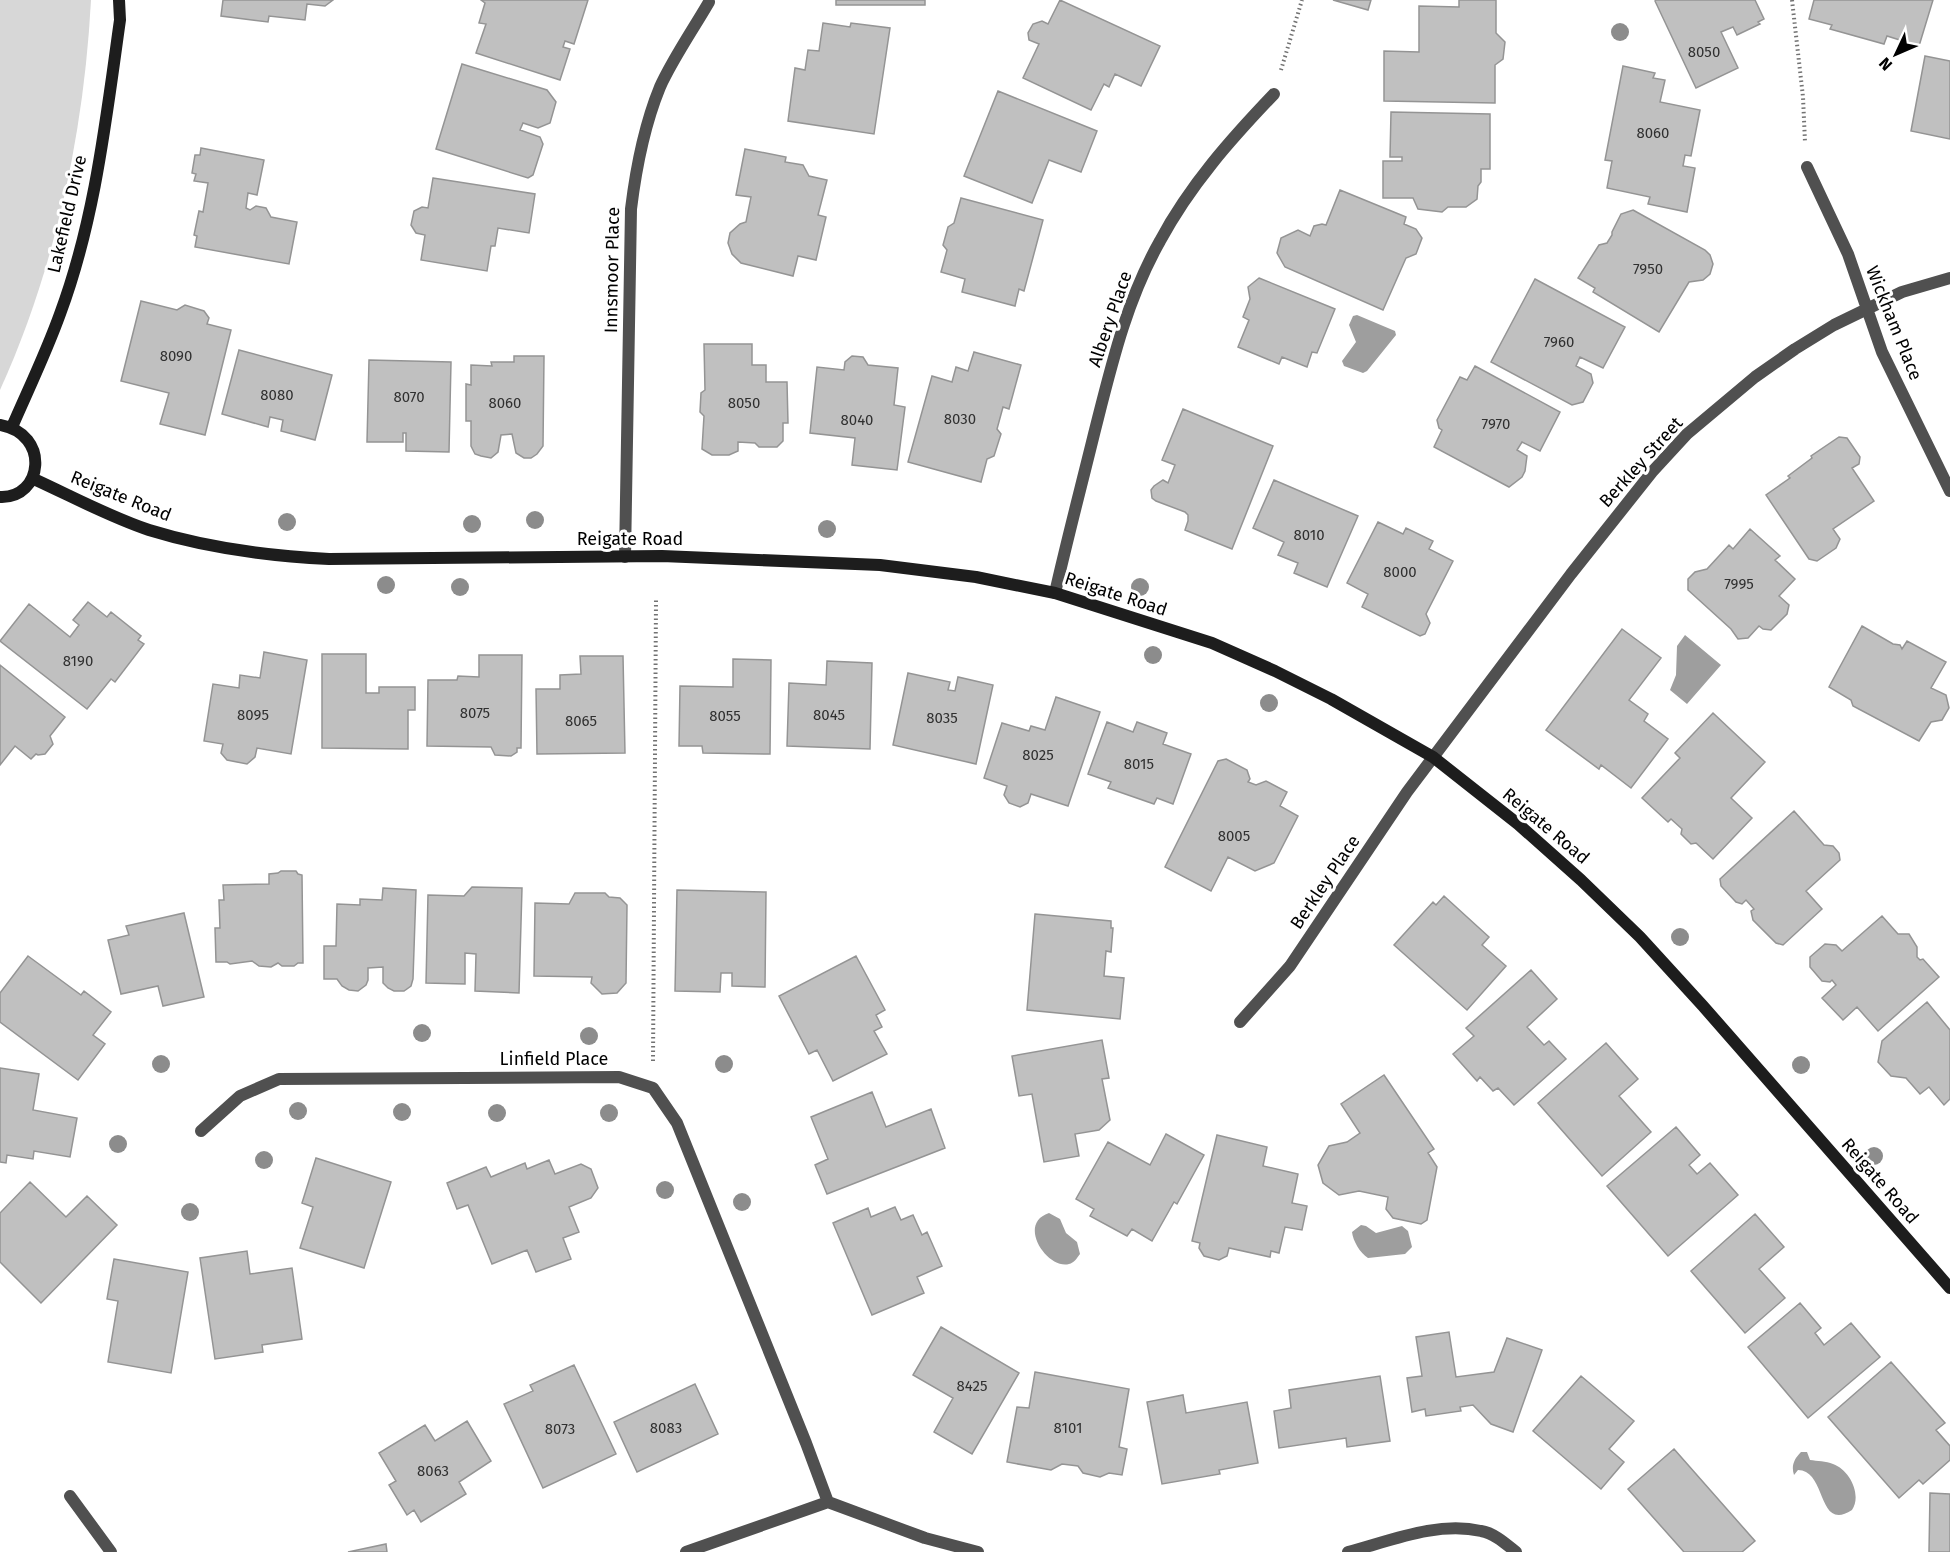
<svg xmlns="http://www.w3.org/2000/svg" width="1950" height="1552" font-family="'Fira Sans',sans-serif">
<rect width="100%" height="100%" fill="#fff"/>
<path fill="#d7d7d7" d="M0 0H91C84 133 55 269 0 390Z"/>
<path fill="#9e9e9e" d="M1357 315 1395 331 1396 335 1367 371 1363 373 1344 366 1342 361 1356 342 1349 325 1353 316Z
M1685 635 1721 665 1687 704 1670 690 1676 675 1677 646Z
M1049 1213 1060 1219 1066 1233 1077 1242 1080 1254C1077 1258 1074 1263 1069 1264 1048 1270 1016 1224 1049 1213Z
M1361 1225 1366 1226 1376 1233 1402 1226 1408 1231 1412 1247 1405 1254 1368 1258C1360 1253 1353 1241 1352 1232Z
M1801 1452H1807L1810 1460C1817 1461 1826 1461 1833 1464 1850 1470 1862 1495 1852 1510 1817 1533 1827 1470 1798 1470L1794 1475C1791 1466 1794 1459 1801 1452Z"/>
<path fill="#c0c0c0" stroke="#949494" stroke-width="1.5" d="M223 0H333L325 6 307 4 305 20 269 16 268 22 221 16Z
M481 0H588L574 44 565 41 563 47 570 49 560 80 476 53 486 24 479 23 485 3Z
M836 0H925V5H836Z
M1060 0 1160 46 1141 86 1115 74 1109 87 1104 84 1091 110 1023 78 1039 44 1029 40 1028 33 1033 24 1042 21 1048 24Z
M1333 0H1371L1368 10Z
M1459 0H1496V33L1505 42 1503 59 1495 65V103L1384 101V51L1419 52V6L1459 7Z
M1656 0H1755L1764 19 1758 22 1760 24 1737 35 1733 27 1721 32 1738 68 1696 88 1655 1Z
M1814 0H1933L1919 46 1887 36 1884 44 1830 29 1832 25 1809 19Z
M823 23 850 27 851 23 890 28 874 134 788 121 795 68 805 70 808 50 819 51Z
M1925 56 1950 61V139L1911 131Z
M462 64 547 90 556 102 550 123 538 128 523 123 520 130 540 137 543 144 533 175 528 178 436 149Z
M1623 66 1655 73 1653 78 1665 80 1660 102 1700 110 1691 156 1685 155 1683 166 1695 168 1687 212 1648 204 1650 197 1607 188 1612 161 1605 160Z
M998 91 1097 131 1081 172 1049 160 1032 203 964 176Z
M1391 112 1490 114V169H1481V182L1478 186 1477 199 1466 207H1448L1442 212 1418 209 1413 198H1383V161H1402V157H1390Z
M201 148 264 160 257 195 248 193 246 208 250 210 256 206 266 208 271 217 297 222 289 264 195 247 197 236 194 235 199 211 203 212 208 183 194 181 196 174 192 173 195 155H200Z
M745 149 786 157 785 162 803 165 809 176 827 180 818 215 826 217 816 260 798 256 793 276 741 263 732 254 728 243 730 233 740 224 746 222 751 197 736 195Z
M433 178 535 194 529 233 498 228 495 246H491L487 271 421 260 425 235 416 233 411 225 414 211 422 207 428 208Z
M1340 190 1406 217 1404 224 1416 229 1422 238 1416 254 1406 258 1383 310 1285 267 1277 253 1281 238 1298 230 1310 236 1314 226 1322 224 1326 225Z
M961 198 1043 220 1024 291 1019 289 1015 306 962 292 965 279 941 272 947 250 943 245 948 227 954 223Z
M1633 210 1705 250 1710 255 1713 264 1710 274 1703 280 1689 282 1659 332 1593 292 1595 288 1578 278 1599 245 1607 243 1612 235V232L1621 214Z
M1259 278 1335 309 1317 353 1312 352 1307 367 1282 357 1279 364 1238 347 1249 320 1243 317 1250 299 1248 287Z
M1535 279 1625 327 1603 368 1580 357 1576 366 1591 374 1593 383 1583 402 1572 405 1491 362Z
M141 301 177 310 185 305 204 311 209 318 207 324 231 330 205 435 160 424 169 393 121 381Z
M704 344H752V365H766V382H787L788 423H783V441L777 447H759L755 443 738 442V451L729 455H712L702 449 704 416 700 412 701 393 705 390Z
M239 350 332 375 315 440 281 431 283 420 270 417 268 427 222 414Z
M974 352 1021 365 1009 409 1003 407 997 429 1001 434 994 456 987 459 981 482 908 462 932 376 952 382 956 367 968 371Z
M514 356H544L543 446 537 454 531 458H524L516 453 512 434 501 435 498 452 491 458 481 456 475 454 471 446V421H466V384L471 385V365L492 366 491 362H514Z
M852 356 863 357 868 365 898 368 894 405 905 407 897 470 852 465 855 438 810 433 817 367 844 370 845 362Z
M369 360 451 362 449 452 406 451V433H403V442H367Z
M1475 366 1560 412 1540 451 1522 442 1517 450 1527 456 1525 471 1522 477 1509 487 1434 447 1442 430 1439 428 1437 420 1460 377 1467 380Z
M1183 409 1273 446 1232 549 1185 530 1188 521V515L1185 512 1156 501 1152 498 1151 490 1154 486 1163 480 1168 483 1175 465 1162 460Z
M1839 437 1847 438 1860 457 1859 464 1852 468 1874 501 1833 529 1840 539 1836 548 1817 561 1809 559 1766 495 1790 478 1788 476 1812 458 1811 456Z
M1274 480 1358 516 1327 587 1294 573 1298 563 1278 555 1284 542 1253 528Z
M1378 522 1403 534 1406 528 1433 541 1429 549 1453 561 1426 614 1430 623 1425 634 1420 636 1362 607 1368 594 1347 583Z
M1750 529 1780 556 1775 560 1795 579 1779 596 1789 605 1787 614 1771 630 1763 629 1759 626 1748 638 1738 639 1731 629 1688 590V579L1695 572 1707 569 1729 545 1733 549Z
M88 602 107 617 111 612 141 636 138 640 144 644 115 682 111 679 87 709 0 641 29 604 70 637 79 625 73 620Z
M1862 626 1893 644 1900 645 1902 649 1907 641 1946 662 1931 688 1946 695 1949 708 1942 720 1931 722 1919 741 1853 706 1851 700 1829 687Z
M1622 629 1661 658 1629 700 1648 714 1644 721 1668 739 1631 788 1601 765 1599 769 1546 730Z
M264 652 307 660 291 754 257 748 255 757 247 764 227 760 221 753 223 744 204 741 213 684 239 688 240 675 260 678Z
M322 654H366V693H379V687H415V710H408V749L322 748Z
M479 655H522L521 748H517V752L511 756 495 755 491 747 427 746 428 680H457L458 676 479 677Z
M580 656H623L625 753 537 754 536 689H560V675L581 674Z
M733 659 771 660 770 754 703 753 702 746H679L680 686 733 687Z
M827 661 872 663 870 749 787 746 789 683 826 685Z
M0 665 65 717 50 736 53 744 45 754 38 755 36 754 31 759 15 746 0 765Z
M908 673 950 682 948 690 955 691 958 677 993 685 976 764 893 745Z
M1056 697 1100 712 1068 806 1031 794 1028 803 1020 807 1009 803 1004 795 1007 786 984 778 1002 723 1029 731 1031 726 1045 730Z
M1713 713 1765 762 1731 798 1752 818 1713 859 1696 843 1691 844 1681 834 1682 829 1671 819 1668 822 1642 798 1680 758 1675 753Z
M1107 722 1133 732 1137 722 1167 733 1163 744 1191 754 1173 804 1157 798 1154 804 1108 788 1111 782 1088 774Z
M1226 759 1247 770 1250 779 1248 782 1256 785 1266 781 1287 792 1280 806 1298 816 1274 863 1255 871 1228 857 1211 891 1165 867 1218 761Z
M1794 811 1824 845 1833 846 1839 853 1840 860 1806 891 1822 909 1783 945 1776 943 1753 920 1751 911 1754 909 1746 900 1742 904 1736 902 1721 886 1720 879Z
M281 871H296L298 874 302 875 303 963H298L294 966H282L278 963 271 967 259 966 252 961 230 964 227 962H216L215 928H220L219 900H224L223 885 269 884V874L278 873Z
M472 887 522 888 519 993 475 991 476 954 465 953V984L426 983 428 895 464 896Z
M383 888 416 890 413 979 411 986 404 991H394L388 988 383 983V967L368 968V980L366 985 358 991 349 990 342 986 337 979H324V946H336L337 904 360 905V899L382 900Z
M677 890 766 892 765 987 732 986V973H721L720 992 675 991Z
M575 893H605L609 897 620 898 627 905 626 983 617 993 602 994 591 983 592 977 534 976 535 903 569 904Z
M1444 896 1489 937 1482 945 1506 966 1467 1010 1394 945 1433 902 1436 905Z
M184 913 204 997 163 1006 158 986 121 994 108 940 129 935 126 926Z
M1035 914 1111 921V928H1113L1111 952 1106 951 1104 976 1124 978 1120 1019 1027 1010Z
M1882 916 1898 934H1909L1917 947V957L1920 960 1923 959 1939 977 1878 1031 1857 1007 1843 1020 1822 998 1836 985 1832 980 1830 982 1822 981 1810 967V957L1825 944 1836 945 1842 951Z
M28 956 81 995 84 991 111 1012 93 1035 105 1044 78 1080 0 1022V993Z
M856 956 885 1010 876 1015 882 1027 874 1031 887 1054 833 1081 817 1050 809 1054 779 996Z
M1531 970 1557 999 1527 1027 1544 1045 1549 1041 1566 1059 1514 1105 1498 1088 1493 1091 1480 1077 1477 1081 1453 1054 1474 1036 1466 1028Z
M1927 1002 1950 1030V1099L1944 1105 1929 1087 1920 1094 1906 1078 1891 1076 1878 1062 1882 1041Z
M1102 1040 1109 1078 1102 1079 1110 1120 1099 1130 1075 1134 1079 1156 1044 1162 1032 1094 1019 1096 1012 1056Z
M1606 1043 1638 1079 1619 1096 1651 1132 1602 1176 1538 1103Z
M0 1068 39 1074 33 1110 77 1118 70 1157 34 1151 33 1159 7 1155 6 1163 0 1162Z
M1384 1075 1434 1149 1428 1153 1437 1167 1427 1220 1421 1224 1393 1218 1386 1209 1388 1197 1359 1191 1339 1195 1323 1183 1318 1165 1329 1146 1347 1142 1360 1133 1341 1104Z
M872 1092 886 1127 931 1109 945 1148 827 1194 815 1165 828 1159 811 1117Z
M1676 1127 1700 1155 1689 1165 1697 1174 1710 1163 1738 1195 1668 1256 1607 1186Z
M1166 1134 1204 1155 1177 1204 1174 1202 1152 1241 1132 1229 1127 1236 1090 1216 1094 1209 1076 1199 1108 1142 1150 1165Z
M1217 1135 1267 1147 1263 1166 1298 1174 1292 1203 1307 1206 1302 1230 1285 1227 1279 1253 1271 1251 1270 1257 1229 1248 1227 1256 1219 1260 1204 1256 1199 1248 1200 1243 1192 1241Z
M316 1158 391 1182 364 1268 300 1248 313 1207 302 1203Z
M549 1160 555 1174 581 1164 591 1169 598 1188 591 1198 569 1207 579 1232 563 1238 571 1259 536 1272 527 1250 492 1264 468 1205 457 1209 447 1183 486 1167 491 1177 525 1163 527 1169Z
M30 1182 66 1217 87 1196 117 1225 41 1303 0 1262V1213Z
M895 1207 901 1220 913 1215 922 1235 927 1232 942 1266 917 1277 924 1293 872 1315 833 1223 868 1208 871 1217Z
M1755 1214 1784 1247 1759 1269 1785 1298 1745 1333 1691 1271Z
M247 1251 250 1274 292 1268 302 1339 262 1345 263 1352 215 1359 200 1258Z
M114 1259 188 1272 171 1373 108 1362 118 1301 107 1299Z
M1800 1303 1821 1328 1815 1333 1824 1345 1851 1323 1880 1357 1808 1418 1748 1347Z
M941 1327 1019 1373 972 1454 934 1432 953 1398 913 1375Z
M1449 1332 1456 1377 1494 1372 1507 1338 1542 1350 1513 1432 1491 1424 1473 1405 1460 1407 1461 1411 1426 1416 1425 1409 1412 1412 1407 1378 1422 1376 1416 1337Z
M1891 1362 1945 1423 1936 1430 1950 1446V1460L1923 1484 1919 1480 1899 1498 1828 1417Z
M574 1365 616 1454 543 1488 504 1404 533 1391 530 1385Z
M1035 1372 1129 1389 1119 1447 1127 1449 1122 1475 1109 1473 1100 1477 1083 1473 1078 1466 1062 1464 1051 1470 1007 1462 1017 1407 1029 1408Z
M1380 1376 1390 1441 1347 1447 1346 1438 1279 1448 1274 1411 1291 1408 1289 1390Z
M1581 1376 1634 1421 1609 1449 1624 1462 1601 1489 1533 1431Z
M695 1384 718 1434 637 1472 614 1422Z
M1183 1395 1186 1413 1247 1402 1258 1463 1219 1470 1220 1474 1162 1484 1147 1402Z
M467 1421 491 1461 459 1482 466 1494 421 1522 414 1510 407 1515 389 1485 396 1481 379 1453 425 1425 435 1441Z
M1674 1449 1755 1541 1742 1552H1684L1628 1489Z
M1930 1493 1950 1494V1552H1929Z
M386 1544 387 1552H348Z"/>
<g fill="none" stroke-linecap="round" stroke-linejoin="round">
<path stroke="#727272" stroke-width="4" stroke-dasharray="1.5 3" stroke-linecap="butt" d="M1792 0 1803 97 1805 142
M1281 70 1302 0
M653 1061 656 600"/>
<path stroke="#505050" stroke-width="12" d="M70 1496 111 1552"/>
<path stroke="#505050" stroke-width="12" d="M1807 167 1848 254 1882 352 1950 491
M625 557 631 209C636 168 644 126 660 87 672 60 694 28 709 2
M1055 593C1067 540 1081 487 1094 434 1111 367 1126 301 1160 241 1190 185 1231 139 1274 94
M1240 1022 1290 966 1407 792 1571 574 1652 472 1687 434 1755 377 1795 349 1834 325 1902 292 1950 278
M201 1131 240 1096 279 1079 619 1077 653 1088 677 1123 806 1443 828 1502
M686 1552 828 1502 925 1538 978 1552
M1348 1552C1390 1541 1437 1521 1481 1531 1494 1533 1506 1544 1516 1552"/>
<path stroke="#1d1d1d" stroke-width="12" d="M0 425C51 434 43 499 0 497
M12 427C28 390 46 353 60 314 95 220 106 119 120 20L119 0
M31 480H36C73 497 110 517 149 530 207 548 269 556 329 559L662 556 880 565 976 577 1055 593 1212 643 1275 671 1331 699 1433 757 1518 824 1581 880 1640 937 1703 1006 1950 1288"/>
</g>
<g fill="#8c8c8c">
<circle cx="1620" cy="32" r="9"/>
<circle cx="535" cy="520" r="9"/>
<circle cx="287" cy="522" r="9"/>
<circle cx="472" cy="524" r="9"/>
<circle cx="827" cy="529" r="9"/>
<circle cx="386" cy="585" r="9"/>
<circle cx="460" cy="587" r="9"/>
<circle cx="1140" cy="587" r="9"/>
<circle cx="1153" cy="655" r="9"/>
<circle cx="1269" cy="703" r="9"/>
<circle cx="1680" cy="937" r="9"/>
<circle cx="422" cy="1033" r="9"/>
<circle cx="589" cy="1036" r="9"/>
<circle cx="161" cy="1064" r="9"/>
<circle cx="724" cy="1064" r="9"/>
<circle cx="1801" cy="1065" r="9"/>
<circle cx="298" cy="1111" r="9"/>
<circle cx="402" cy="1112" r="9"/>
<circle cx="497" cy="1113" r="9"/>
<circle cx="609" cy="1113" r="9"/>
<circle cx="118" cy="1144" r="9"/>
<circle cx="1874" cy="1156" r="9"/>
<circle cx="264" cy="1160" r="9"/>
<circle cx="665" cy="1190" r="9"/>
<circle cx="742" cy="1202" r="9"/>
<circle cx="190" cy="1212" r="9"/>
</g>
<g text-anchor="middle" stroke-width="6" stroke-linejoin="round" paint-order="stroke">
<g font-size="15" fill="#303030">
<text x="1704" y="57">8050</text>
<text x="1653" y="138">8060</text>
<text x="1648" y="274">7950</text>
<text x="1559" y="347">7960</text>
<text x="176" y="361">8090</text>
<text x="277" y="400">8080</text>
<text x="409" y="402">8070</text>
<text x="505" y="408">8060</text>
<text x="744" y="408">8050</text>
<text x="960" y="424">8030</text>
<text x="857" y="425">8040</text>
<text x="1496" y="429">7970</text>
<text x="1309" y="540">8010</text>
<text x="1400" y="577">8000</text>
<text x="1739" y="589">7995</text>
<text x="78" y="666">8190</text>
<text x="475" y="718">8075</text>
<text x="253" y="720">8095</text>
<text x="829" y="720">8045</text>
<text x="725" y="721">8055</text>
<text x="942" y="723">8035</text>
<text x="581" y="726">8065</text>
<text x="1038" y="760">8025</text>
<text x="1139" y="769">8015</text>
<text x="1234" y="841">8005</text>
<text x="972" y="1391">8425</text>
<text x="666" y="1433">8083</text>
<text x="1068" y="1433">8101</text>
<text x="560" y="1434">8073</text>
<text x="433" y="1476">8063</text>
</g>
<g font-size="18" fill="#000" stroke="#fff">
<text transform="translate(67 214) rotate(-77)" y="6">Lakefield Drive</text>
<text transform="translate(612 270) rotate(-89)" y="6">Innsmoor Place</text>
<text transform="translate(1110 319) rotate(-71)" y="6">Albery Place</text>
<text transform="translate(1894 323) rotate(68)" y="6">Wickham Place</text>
<text transform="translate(1641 462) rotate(-48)" y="6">Berkley Street</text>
<text transform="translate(121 496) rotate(22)" y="6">Reigate Road</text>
<text x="630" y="545">Reigate Road</text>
<text transform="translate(1116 594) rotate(18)" y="6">Reigate Road</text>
<text transform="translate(1546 826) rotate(40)" y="6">Reigate Road</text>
<text transform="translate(1325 882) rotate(-56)" y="6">Berkley Place</text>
<text x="554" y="1065">Linfield Place</text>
<text transform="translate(1880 1181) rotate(49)" y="6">Reigate Road</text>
</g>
</g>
<g transform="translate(1896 54) rotate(226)" stroke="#ffffff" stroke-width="4.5" paint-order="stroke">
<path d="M0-4.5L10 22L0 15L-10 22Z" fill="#000000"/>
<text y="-9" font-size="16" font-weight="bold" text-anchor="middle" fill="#000000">N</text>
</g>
</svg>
